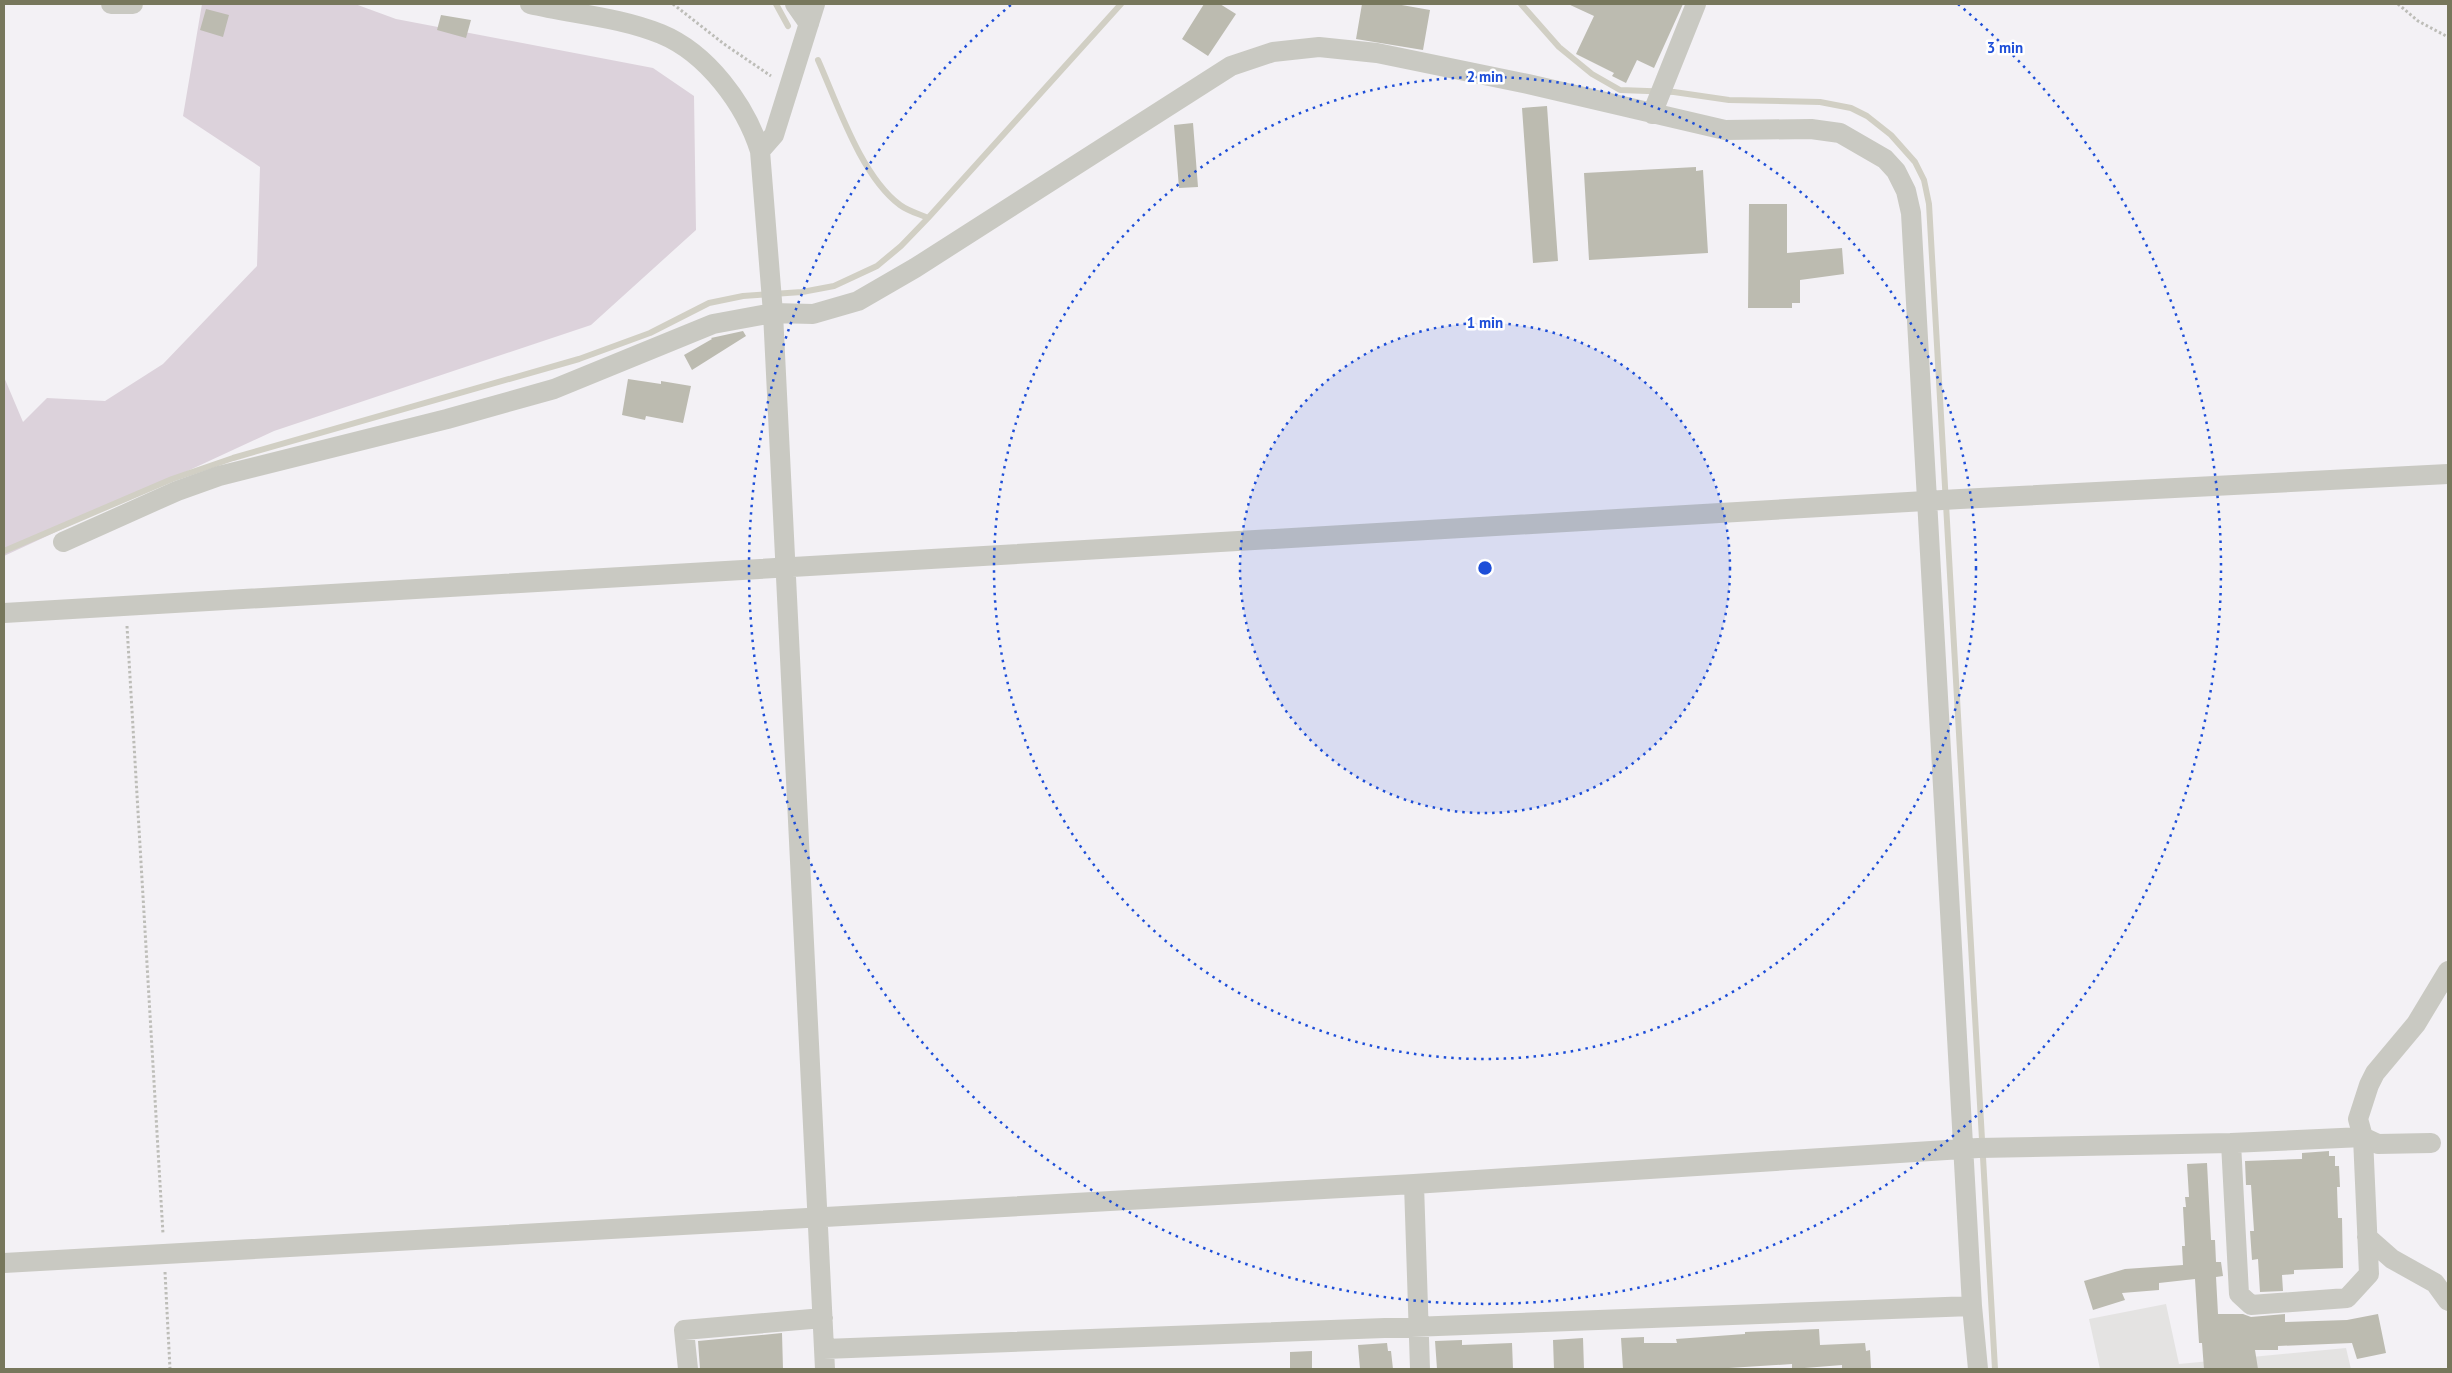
<svg xmlns="http://www.w3.org/2000/svg" width="2452" height="1373" font-family="'PT Sans',sans-serif">
<rect width="100%" height="100%" fill="#f3f1f5"/>
<path fill="#e4e3e2" d="M2166 1304 2179 1364 2346 1348 2351 1369H2100L2089 1319Z"/>
<path fill="#dcd2db" d="M202 4H355L396 19 653 68 694 96 696 230 591 325 274 431 4 556V377L23 422 47 398 105 401 163 364 257 266 260 167 183 116Z"/>
<g fill="none" stroke-linecap="round" stroke-linejoin="round">
<path stroke="#d1cfc4" stroke-width="6" d="M776 4 788 26
M1521 4 1559 47 1592 74 1620 90 1674 92 1729 100 1820 102 1851 108 1867 116 1891 135 1915 162 1924 180 1929 204 1995 1369
M818 60C838 105 861 176 900 205 908 211 919 214 928 218L1121 4
M4 551 172 479 233 458 579 359 650 333 709 303 743 296 802 292 834 286 877 266 901 246 928 218"/>
</g>
<path fill="#bcbbb0" d="M1204 4H1220L1236 14 1208 56 1182 39Z
M1362 4H1396L1430 10 1423 50 1356 39Z
M1568 4H1683L1654 68 1637 60 1626 83 1612 76 1614 73 1576 54 1594 16Z
M206 9 229 15 223 37 200 30Z
M441 15 471 20 466 38 437 30Z
M1547 106 1558 261 1533 263 1522 108Z
M1193 123 1198 187 1179 188 1174 125Z
M1696 167V171L1703 170 1708 253 1589 260 1584 173Z
M1749 204H1787V253L1842 248 1844 274 1800 280V303H1792V308H1748Z
M743 331 746 336 692 370 684 355 712 339 711 338Z
M628 379 661 384V381L691 386 683 423 646 416 645 420 622 415Z
M2329 1151V1156H2335V1166H2339L2340 1187H2337L2338 1218H2342L2343 1268 2294 1270V1274L2282 1275 2283 1291 2260 1292 2258 1259 2252 1260 2250 1231H2254L2251 1185H2246L2245 1161 2302 1159V1153Z
M2207 1163 2211 1240H2215L2216 1262H2221L2223 1276 2216 1277 2218 1314H2243L2251 1317 2285 1314V1322L2347 1320 2378 1314 2386 1353 2357 1359 2352 1343 2278 1346V1350H2255L2258 1369H2204L2202 1343H2199L2195 1279 2159 1283V1290L2122 1293 2125 1300 2093 1310 2084 1281 2125 1269 2183 1265 2182 1246H2185L2183 1207H2186L2185 1197H2189L2187 1164Z
M1819 1329 1820 1345 1865 1343 1866 1351 1870 1350 1871 1369H1842V1365L1792 1369V1364L1713 1369H1623L1621 1338 1644 1337V1343H1677L1676 1339 1745 1334V1332Z
M782 1333 783 1369H700L698 1341Z
M1583 1338 1584 1369H1554L1553 1340Z
M1462 1340V1345L1512 1343 1513 1369H1437L1435 1341Z
M1387 1343 1388 1351H1391L1393 1369H1360L1358 1345Z
M1312 1351V1368L1290 1369V1352Z"/>
<g fill="none" stroke-linecap="round" stroke-linejoin="round">
<path stroke="#bdbdb8" stroke-width="3" stroke-dasharray="2.5 2.5" stroke-linecap="butt" d="M673 4 724 44 771 76
M2398 4 2418 21 2448 37
M127 626 163 1234
M165 1272 170 1369"/>
<path stroke="#c9c9c2" stroke-width="20" d="M111 4H133
M530 4C573 14 619 17 661 34 707 53 745 104 760 151L773 313 825 1369
M795 4 809 24
M1652 114 1696 4
M760 151 774 135 815 4
M63 542 177 491 219 476 447 419 554 389 713 324 773 313 813 314 858 301 915 268 1231 66 1273 52 1319 47 1377 53 1528 84 1725 130 1811 129 1840 133 1885 159 1896 171 1906 191 1911 213 1972 1306 1978 1369
M4 613 1960 499 2448 474
M2231 1143 2239 1294 2251 1305 2347 1298 2369 1274 2363 1137 2358 1119 2369 1085 2375 1073 2416 1024 2448 971
M1414 1184 1420 1369
M2367 1237 2392 1259 2435 1283 2448 1301
M4 1263 1414 1184 1978 1148 2231 1143 2363 1137 2378 1144 2431 1143
M824 1349 1972 1306
M688 1369 684 1330 823 1318"/>
</g>
<circle cx="1485" cy="568" r="245" fill="#1d4ed8" fill-opacity=".12"/>
<g fill="none" stroke="#1d4ed8" stroke-width="2.5" stroke-dasharray="2.5 5">
<circle cx="1485" cy="568" r="245"/>
<circle cx="1485" cy="568" r="491"/>
<path d="M1958 4A736 736 0 1 1 1012 4"/>
</g>
<circle cx="1485" cy="568" r="8" fill="#1d4ed8" stroke="#fff" stroke-width="2.5"/>
<g font-size="15" text-anchor="middle" font-weight="bold" fill="#1d4ed8" stroke="#fff" stroke-width="5" stroke-linejoin="round" paint-order="stroke">
<text x="2005" y="53">3 min</text>
<text x="1485" y="82">2 min</text>
<text x="1485" y="328">1 min</text>
</g>
<rect width="2452" height="1373" fill="none" stroke="#77775c" stroke-width="10"/>
</svg>
